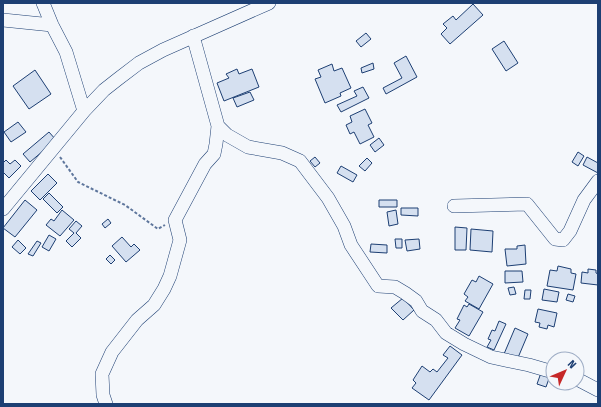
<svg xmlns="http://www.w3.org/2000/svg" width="601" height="407" font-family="'Fira Sans Condensed',sans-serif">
<rect width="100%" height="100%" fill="#f4f7fb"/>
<path fill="#d5e0f0" stroke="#1d3f73" d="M473 4 483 15 450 44 441 34 447 28 443 24 453 16 456 20Z
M366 33 371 39 361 47 356 41Z
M504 41 518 63 506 71 492 49Z
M406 56 417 77 386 94 383 88 402 78 394 63Z
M373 63 374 69 362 73 361 68Z
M332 64 334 71 342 68 351 88 340 93 341 96 325 103 315 79 321 77 318 70Z
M237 69 239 74 252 69 259 87 224 101 217 83 229 78 226 74Z
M35 70 51 94 29 109 13 86Z
M363 87 369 98 341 112 337 105 357 96 354 91Z
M250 92 254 100 237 107 233 98Z
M365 109 372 123 368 125 374 137 360 144 354 132 350 134 346 125 352 122 350 116Z
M18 122 26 132 11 142 4 132Z
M49 132 56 140 30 162 23 154Z
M379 138 384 145 375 152 370 145Z
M578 152 584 156 578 166 572 162Z
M315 157 320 163 315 167 310 161Z
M587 157 598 163V173L583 165Z
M367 158 372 163 365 171 359 166Z
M6 160 10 164 15 160 21 166 9 178 3 172V163Z
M341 166 357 175 353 182 337 173Z
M48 174 57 183 40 200 31 191Z
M49 193 63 207 57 213 43 199Z
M25 200 37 210 15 237 3 228Z
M379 200H397V207H379Z
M401 208H418V216L401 215Z
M62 210 74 220 60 236 46 225 51 219 54 221Z
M396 210 398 224 389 226 387 212Z
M108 219 111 223 105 228 102 224Z
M76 221 82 226 76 233 81 238 72 247 66 241 74 233 69 229Z
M455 227 467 228 466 250H455Z
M471 229 493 231 492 252 470 250Z
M49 235 56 239 49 251 42 247Z
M122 237 131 247 134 244 140 250 126 262 112 246Z
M395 239H402V248H396Z
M419 239 420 249 407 251 405 240Z
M18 240 26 248 20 254 12 247Z
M37 241 41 243 33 256 28 254Z
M371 244 387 245V253L370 252Z
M525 245 526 264 507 266 505 249H517V246Z
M110 255 115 260 111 264 106 259Z
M558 266 571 269V273L576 274 573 290 547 286 550 270 557 271Z
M588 269 596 270V273L598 274V285L581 283 582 272 588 273Z
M505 271H522L523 282 505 283Z
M479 276 493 284 479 309 465 301 468 297 464 294 472 280 476 282Z
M514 287 516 294 510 295 508 288Z
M544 289 559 292 557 302 542 300Z
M525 290H531L530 299H524Z
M568 294 575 296 573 302 566 300Z
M403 298 414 310 403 320 391 308Z
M469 304 483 312 469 336 455 328 460 320 457 319 464 305 467 307Z
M538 309 557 313 554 327 548 325 547 329 539 327 540 323 535 322Z
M499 321 506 324 494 350 487 347 491 340 488 339 492 330 495 331Z
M515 328 528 334 517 360 504 354Z
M450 346 462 355 429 400 412 388 416 383 413 380 422 366 430 372 433 369 437 372 448 358 443 355Z
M542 370 551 373 546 387 537 384Z"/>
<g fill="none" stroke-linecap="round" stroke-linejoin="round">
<g stroke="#1d3f73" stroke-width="14">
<path id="minor" d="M43 3 52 25 66 52 84 111
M3 20 52 25
M193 36 218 126 227 135 248 147 282 153 300 161 328 198 344 226 351 245 378 286 395 287 405 293 416 301 422 311 436 320 446 333 464 344 491 357 529 365 553 372
M454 206 527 204 555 239 563 240 570 231 584 200 598 181
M3 209 84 111 104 90 118 79 139 63 163 50 269 3
M577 379 598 390
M106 404 103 395 102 374 112 352 137 320 154 305 164 289 170 276 180 240 175 220 205 164 214 154 216 144 218 126"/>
</g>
<path stroke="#5e769c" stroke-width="2" stroke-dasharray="3 2" stroke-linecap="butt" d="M60 157 78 182 125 205 158 229 165 225"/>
<use href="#minor" stroke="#f4f7fb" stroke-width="13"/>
</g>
<rect width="601" height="407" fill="none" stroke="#1d3f73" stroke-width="8"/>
<g transform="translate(565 371) rotate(46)"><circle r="19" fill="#f4f7fb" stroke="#9eadc5"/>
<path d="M0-3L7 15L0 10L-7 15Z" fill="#c62828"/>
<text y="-6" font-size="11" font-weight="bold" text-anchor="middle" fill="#1d3f73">N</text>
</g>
</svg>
